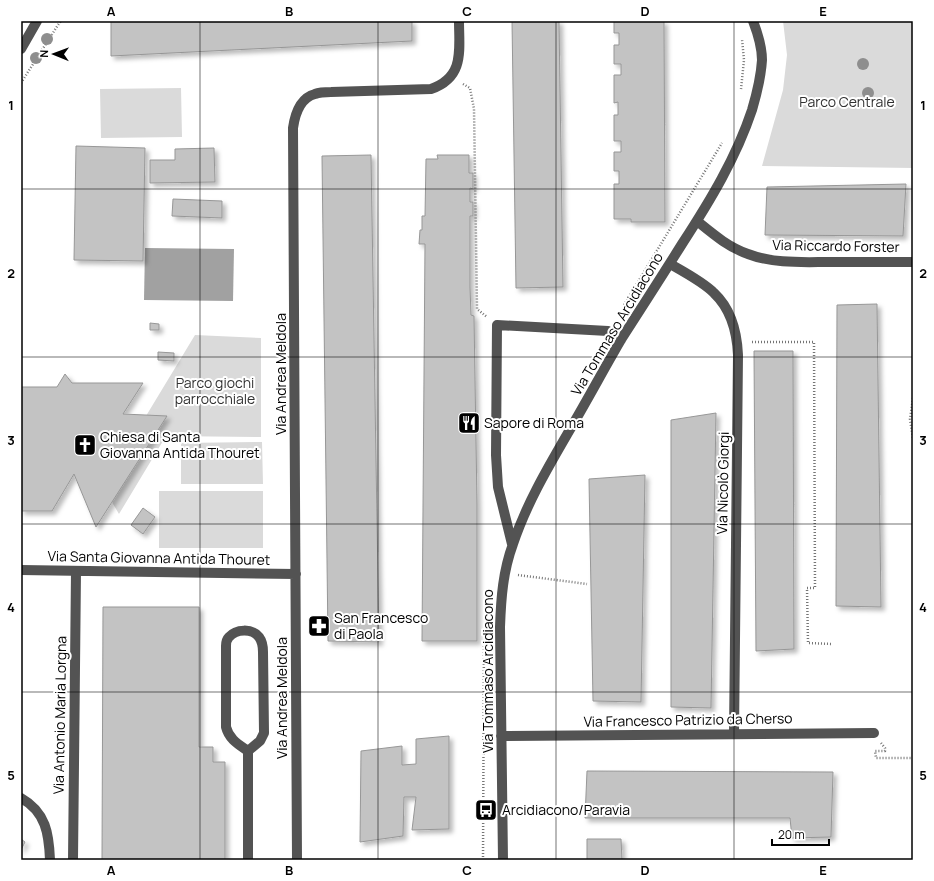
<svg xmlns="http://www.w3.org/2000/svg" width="934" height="881" font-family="Manrope,sans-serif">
<defs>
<filter id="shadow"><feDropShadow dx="3.5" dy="3.5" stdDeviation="2" flood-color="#0004"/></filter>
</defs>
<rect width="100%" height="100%" fill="#fff"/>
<path fill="#dadada" d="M783 21H913V168L762 166 783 90 787 55Z
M181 88 182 137 101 138 100 89Z
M195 335 261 338V437L166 436 119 514 103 487Z
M262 442 263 484H181V443Z
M159 491H263V548H159Z"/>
<path fill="#a1a1a1" d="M145 248 234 249 233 301 144 300Z"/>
<path fill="#c3c3c3" stroke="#979797" filter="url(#shadow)" d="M111 21H412V41L111 56Z
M512 21H559L563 287 516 288Z
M614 21H664L665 222H631V219H614V184H619V171H614V152H621V141H614V115H618V102L614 103V75H621V64H614V45H619V33H614Z
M76 146 145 148 143 261 74 260Z
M214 148 215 182 150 183V160H175V149Z
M371 155 379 642 328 641 322 156Z
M437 155H469V173H473V189L470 188V202H473V216H470V287L471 315 474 316 477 504V641H422L425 244H419L420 230H422V216H425L426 159H438Z
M906 184 903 236 765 235 767 187Z
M173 199 222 201V218L172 216Z
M877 304 881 607 836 606 837 305Z
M150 323 159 324V330H150Z
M754 351H793L794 649 756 651Z
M158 352 174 353V361L158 360Z
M65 374 72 383H143L123 414 167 416 96 527 74 474 52 511H21V387H57Z
M716 413 711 708 671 707V420Z
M645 475 641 702 593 701 589 479Z
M143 508 155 517 143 534 131 525Z
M103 607H199V747H213V762H225V860H102Z
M449 736V829L412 830 416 797H404L403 836 360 842 361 751 402 746V765L416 764V739Z
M587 771 833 772 831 837 792 838 790 818H585Z
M21 839 25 842 21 850Z
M587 839H621L622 860H587Z"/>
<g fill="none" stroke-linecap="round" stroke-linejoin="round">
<path stroke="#757575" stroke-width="2.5" stroke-dasharray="1 2" stroke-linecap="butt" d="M21 83 58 25 61 21
M463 84 470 88 474 109 477 309 487 317
M741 89 744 60 742 39
M624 305 722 143
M752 342H814L815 588H807L808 643 832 644
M913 398 910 419 913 439
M518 575 587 584
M881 743 885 748V751H875L876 758H913
M483 860 484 640"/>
<path stroke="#535353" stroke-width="10" d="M21 49 37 21
M697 221C713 234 728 247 748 254 774 264 803 262 830 262 858 262 885 262 913 262
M670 264C684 272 703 282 714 293 731 309 737 332 738 355L734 734
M512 544 498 487 496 455 497 325 608 331 621 340
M21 570 296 574
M501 736 874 733
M21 798C46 812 49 834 50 860
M73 860 76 571
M248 860V751L260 741 264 733 263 652C263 647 262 641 259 637 252 628 236 629 229 637 227 639 226 643 226 646V727C229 739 238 744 248 751
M297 860 293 128C295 114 300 98 315 94 320 92 326 92 331 92L431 89C465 77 459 50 459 21
M503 860 500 627C501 598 503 571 513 544 527 502 550 464 572 426 589 397 605 367 622 338 642 307 662 276 682 244 710 201 736 158 752 110 757 93 761 77 762 60 762 46 758 34 753 21"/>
</g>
<g fill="#8e8e8e">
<circle cx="47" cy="39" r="6"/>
<circle cx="36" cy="58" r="6"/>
<circle cx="863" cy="64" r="6"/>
<circle cx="868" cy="93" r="6"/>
</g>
<path fill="none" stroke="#000" stroke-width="1" stroke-opacity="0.55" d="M200 21V860M378 21V860M556 21V860M734 21V860M21 189H913M21 357H913M21 524H913M21 692H913"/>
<defs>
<g id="restaurant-square" transform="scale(1.15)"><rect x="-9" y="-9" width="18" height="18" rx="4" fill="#000" stroke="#fff"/><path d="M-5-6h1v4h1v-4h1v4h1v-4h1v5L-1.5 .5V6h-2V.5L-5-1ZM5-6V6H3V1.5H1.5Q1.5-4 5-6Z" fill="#fff"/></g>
<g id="church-square" transform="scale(1.15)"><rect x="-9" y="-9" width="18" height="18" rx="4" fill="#000" stroke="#fff"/><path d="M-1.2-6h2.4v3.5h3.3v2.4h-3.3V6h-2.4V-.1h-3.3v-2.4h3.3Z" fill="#fff"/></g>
<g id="pharmacy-square" transform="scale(1.15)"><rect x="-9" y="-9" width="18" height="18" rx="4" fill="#000" stroke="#fff"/><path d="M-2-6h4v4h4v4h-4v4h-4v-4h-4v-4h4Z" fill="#fff"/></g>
<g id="bus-square" transform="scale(1.15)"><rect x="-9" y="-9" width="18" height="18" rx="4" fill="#000" stroke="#fff"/><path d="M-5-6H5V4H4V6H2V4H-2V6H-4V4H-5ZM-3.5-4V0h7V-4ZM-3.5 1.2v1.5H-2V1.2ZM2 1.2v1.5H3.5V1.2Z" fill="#fff"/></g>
</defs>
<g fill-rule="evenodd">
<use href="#restaurant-square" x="469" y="423"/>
<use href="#church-square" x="85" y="445"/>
<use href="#pharmacy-square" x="319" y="626"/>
<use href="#bus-square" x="486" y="810"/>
</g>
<g text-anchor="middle" stroke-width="4" stroke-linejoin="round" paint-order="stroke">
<g font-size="14" fill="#313131" stroke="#fff">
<text x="847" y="107">Parco Centrale</text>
<text x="215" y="388">Parco giochi<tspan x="215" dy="16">parrocchiale</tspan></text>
</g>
<g font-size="14" fill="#000" stroke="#fff">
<text transform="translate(836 246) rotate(1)" y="5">Via Riccardo Forster</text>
<text transform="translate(617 324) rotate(-59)" y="5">Via Tommaso Arcidiacono</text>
<text transform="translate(281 374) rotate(-90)" y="5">Via Andrea Meldola</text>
<text transform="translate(723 483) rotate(-89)" y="5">Via Nicolò Giorgi</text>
<text transform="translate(159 558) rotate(1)" y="5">Via Santa Giovanna Antida Thouret</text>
<text transform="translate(488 671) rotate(-90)" y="5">Via Tommaso Arcidiacono</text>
<text transform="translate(282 698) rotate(-90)" y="5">Via Andrea Meldola</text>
<text transform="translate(60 715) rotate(-89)" y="5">Via Antonio Maria Lorgna</text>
<text transform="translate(688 720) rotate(-1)" y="5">Via Francesco Patrizio da Cherso</text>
</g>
<g font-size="14" fill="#000" stroke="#fff" text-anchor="start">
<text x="484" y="428">Sapore di Roma</text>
<text x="100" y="442">Chiesa di Santa<tspan x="100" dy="16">Giovanna Antida Thouret</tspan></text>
<text x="334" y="623">San Francesco<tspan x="334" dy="16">di Paola</tspan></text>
<text x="502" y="815">Arcidiacono/Paravia</text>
</g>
</g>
<rect width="934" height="881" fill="none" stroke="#ffffff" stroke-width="44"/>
<g transform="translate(54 54) rotate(271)" stroke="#ffffff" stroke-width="3" paint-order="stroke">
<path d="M0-3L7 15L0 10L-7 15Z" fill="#000000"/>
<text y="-6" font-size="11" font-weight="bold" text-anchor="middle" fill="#000000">N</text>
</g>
<path d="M772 839v6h57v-6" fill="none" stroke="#000000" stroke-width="2"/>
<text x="778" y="839" font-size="12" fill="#000000" stroke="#ffffff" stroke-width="3" paint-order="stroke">20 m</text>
<rect x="22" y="22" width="890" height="837" fill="none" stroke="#000" stroke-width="1.5"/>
<g font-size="13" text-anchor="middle" font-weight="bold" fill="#000">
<text x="111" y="16">A</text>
<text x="289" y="16">B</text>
<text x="467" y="16">C</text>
<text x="645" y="16">D</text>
<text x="823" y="16">E</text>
<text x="11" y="110">1</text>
<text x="923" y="110">1</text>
<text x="11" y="278">2</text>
<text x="923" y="278">2</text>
<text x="11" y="445">3</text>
<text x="923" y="445">3</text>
<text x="11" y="612">4</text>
<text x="923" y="612">4</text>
<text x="11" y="780">5</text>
<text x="923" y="780">5</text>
<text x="111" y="875">A</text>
<text x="289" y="875">B</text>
<text x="467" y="875">C</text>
<text x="645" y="875">D</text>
<text x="823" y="875">E</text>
</g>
</svg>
